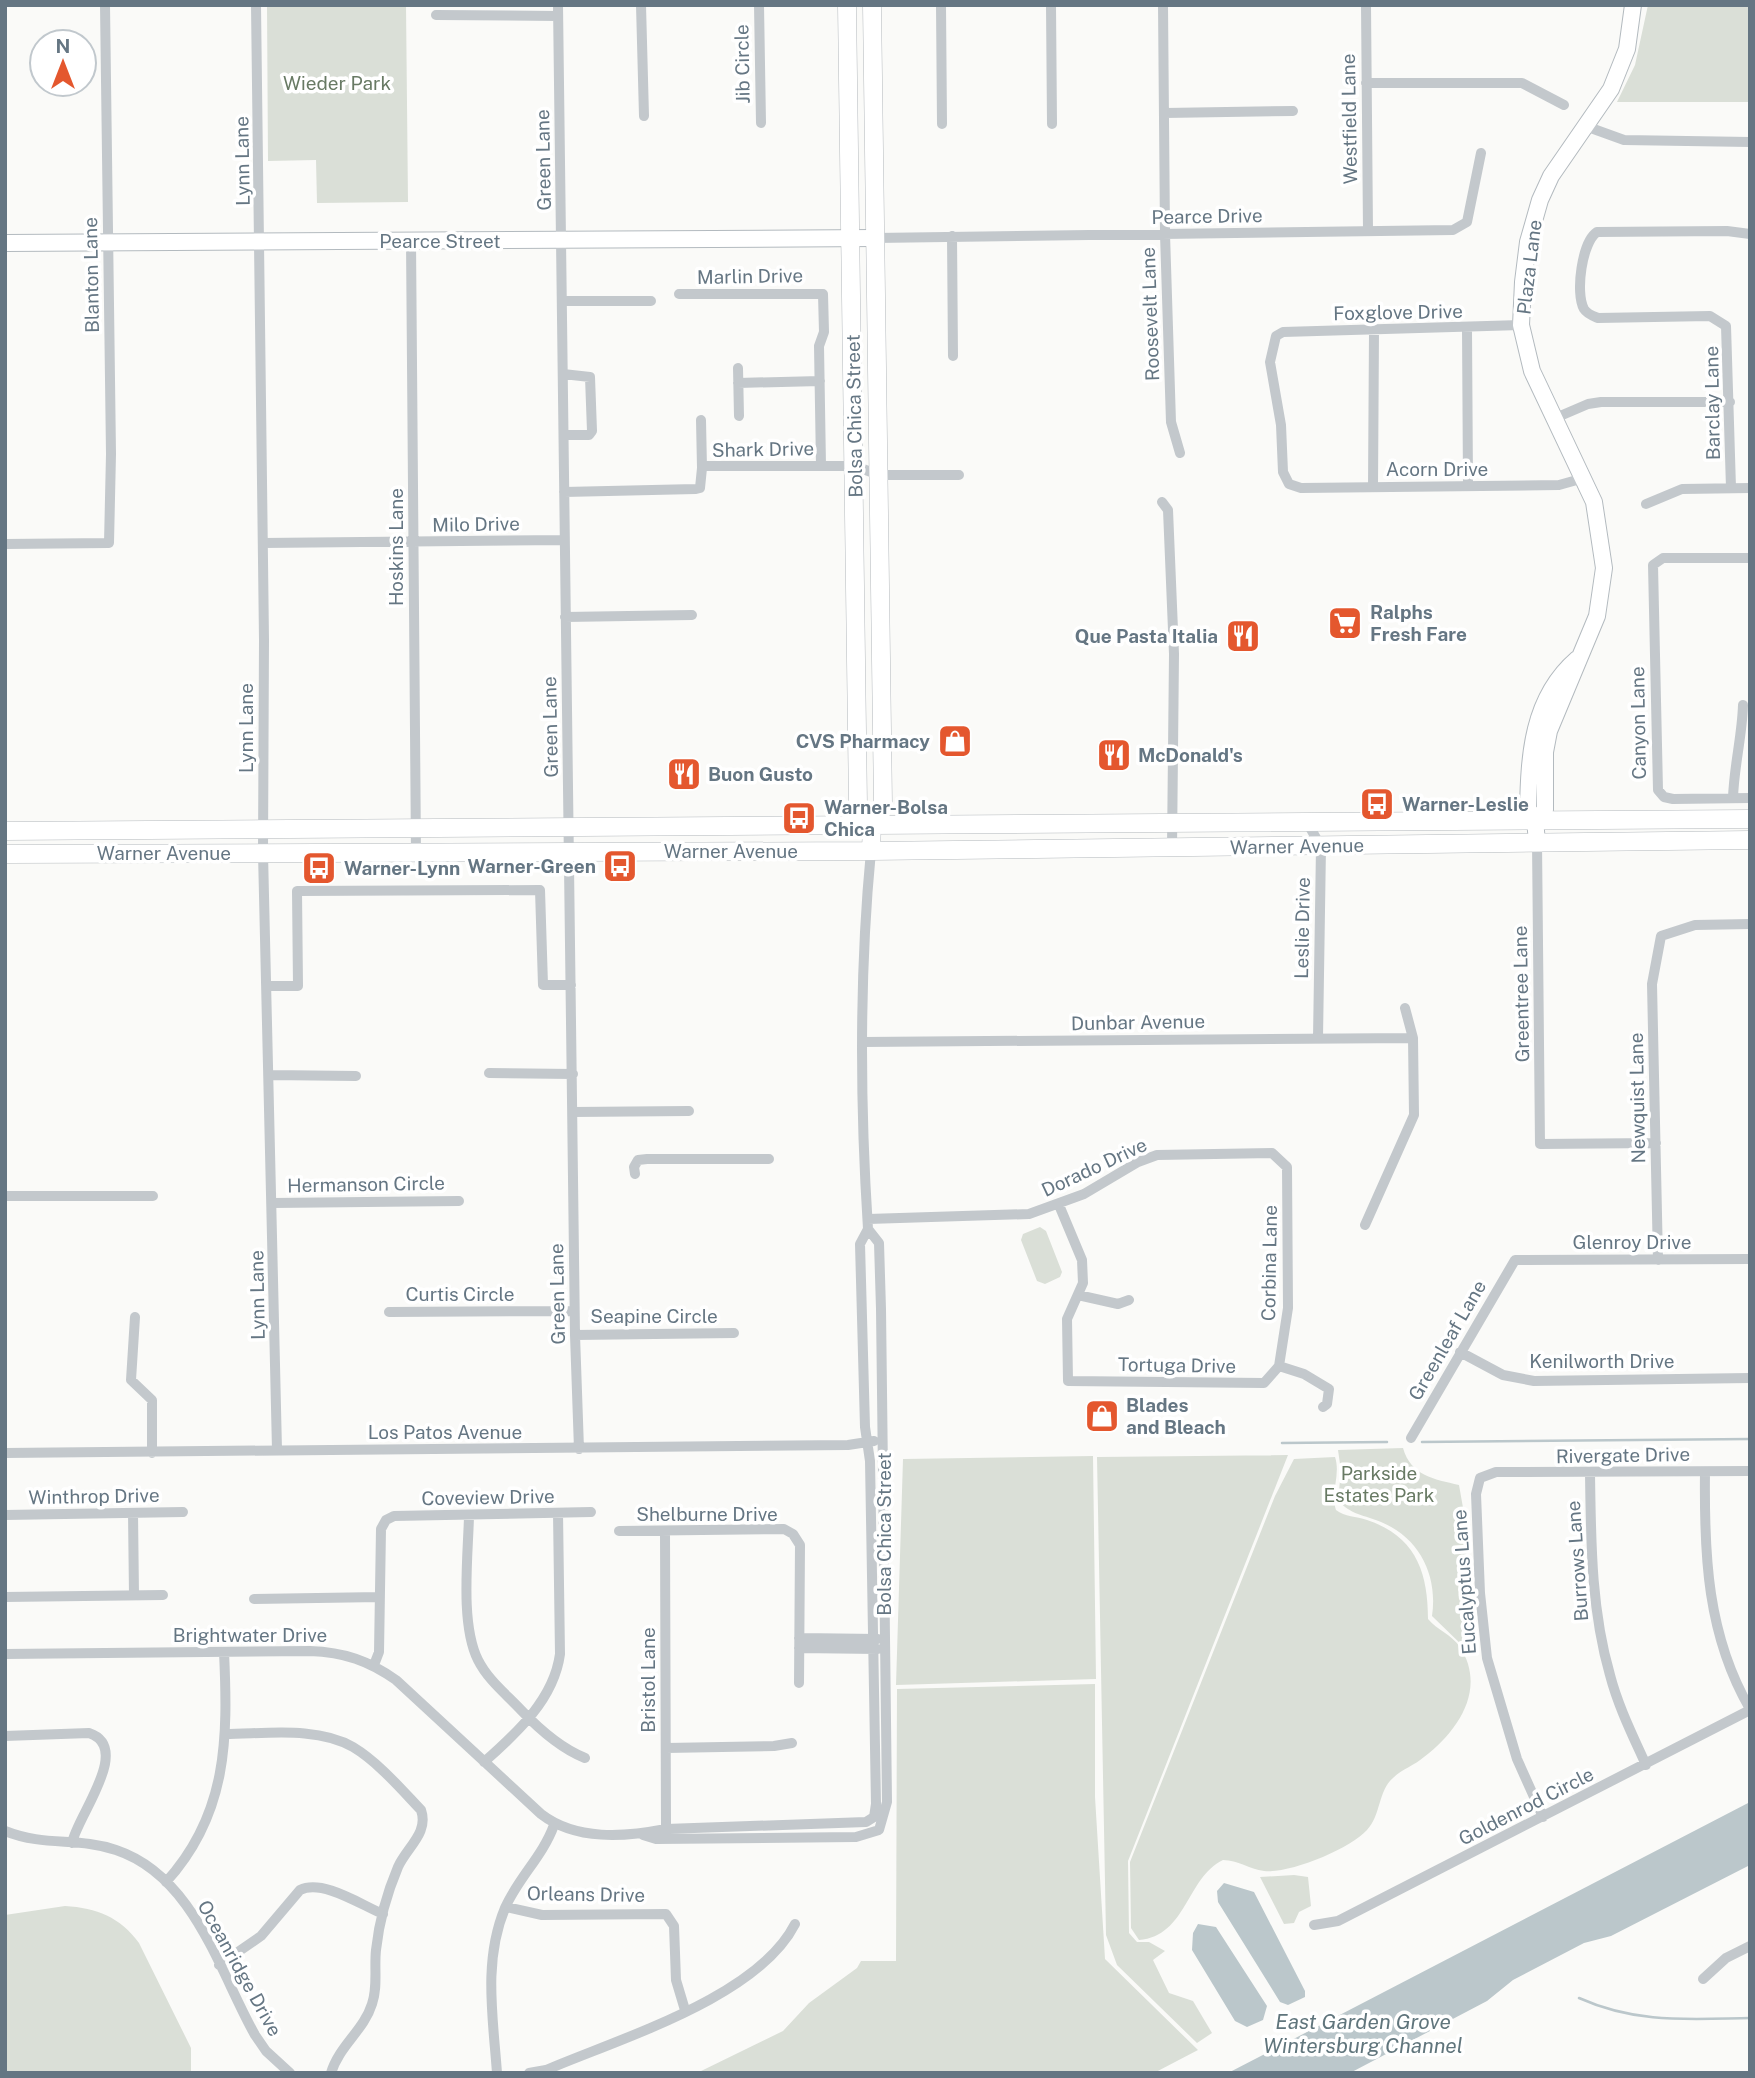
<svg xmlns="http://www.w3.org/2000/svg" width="1755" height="2078" font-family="'Public Sans',sans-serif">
<rect width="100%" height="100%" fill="#fafaf8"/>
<path fill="#dadfd7" d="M267 5H406L408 202 317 203 316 160 268 161Z
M1648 5H1750V102H1617L1635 65Z
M1040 1227 1046 1231 1062 1272 1060 1277 1045 1284 1037 1281 1021 1240 1023 1234Z
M1403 1448C1411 1476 1434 1479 1459 1485L1465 1519 1468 1602 1473 1649 1467 1650 1432 1616C1438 1576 1420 1538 1381 1522 1365 1515 1350 1515 1338 1500L1341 1471 1338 1450Z
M1288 1455 1128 1861 1129 1933 1137 1942H1149L1165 1951 1153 1960 1169 1993 1193 2001 1212 2033 1197 2043 1117 1965 1106 1935 1097 1457Z
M1093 1456 1096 1679 896 1685 903 1459Z
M1335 1457C1341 1475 1330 1492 1336 1510 1345 1517 1356 1516 1367 1520 1415 1536 1428 1571 1428 1619 1437 1630 1451 1634 1460 1647 1487 1689 1458 1731 1424 1757 1415 1765 1402 1769 1393 1778 1378 1791 1381 1815 1367 1830 1350 1849 1289 1874 1264 1871 1249 1869 1238 1860 1223 1860 1186 1878 1187 1936 1139 1940L1131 1928 1130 1862 1275 1496 1294 1459Z
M1095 1684V1797L1105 1959 1198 2050 1154 2073H697L783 2031 809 2003 857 1968 861 1961H896L897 1689Z
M1294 1875 1308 1877 1311 1906 1299 1912 1294 1923 1284 1924 1260 1877Z
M65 1906C97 1908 120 1917 139 1943L191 2048V2073H5V1915Z"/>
<path fill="#bbc7cb" d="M1750 1802V1865L1611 1936 1584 1943 1513 1980 1487 2001 1350 2073H1228Z
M1224 1883 1254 1892 1305 1991V1997L1288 2005 1280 2002 1218 1902 1217 1891Z
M1198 1924 1216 1927 1267 2006 1263 2020 1247 2027 1235 2021 1192 1950 1193 1933Z"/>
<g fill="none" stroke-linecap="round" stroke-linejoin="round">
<path stroke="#bbc7cb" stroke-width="2.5" d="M1422 1442 1750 1439
M1282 1443 1387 1442
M1579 1998C1637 2024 1688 2019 1750 2018"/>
<g stroke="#b3babf" stroke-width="18">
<path id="secondary" d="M5 243 875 238
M1535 820 1545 810V752L1549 731 1597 616 1604 568 1594 502 1532 371 1521 325 1523 282 1528 242 1540 200 1551 176 1611 89 1627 49 1633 5
M1537 842 1535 820 1528 811C1529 755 1532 698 1577 659"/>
</g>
<g stroke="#b5babe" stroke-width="19">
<path id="primary" d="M847 5 858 805 872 823
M5 831 1750 819
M871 851 872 823 883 804 872 5
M5 854 871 851 1750 840"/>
</g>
<path stroke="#c3c8cc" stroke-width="10" d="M256 5 264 640 263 853 277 1450
M558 5 575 1335 579 1449
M641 5 644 116
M759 5 761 123
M941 5 942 124
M1051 5 1052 124
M1163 5 1165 234 1171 422 1180 453
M1366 5 1368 231
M436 15 558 16
M1366 83H1522L1564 105
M1165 113 1293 111
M1588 127 1624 140 1750 142
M952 236 953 356
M875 238 1453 230 1467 222 1481 153
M411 241 416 853
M679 294H823L824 332 819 346 821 466
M563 301H651
M1521 325 1283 332 1276 336 1270 362 1281 425 1283 472 1289 484 1301 488 1559 485 1584 478
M1467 329 1468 486
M738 368 739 416
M563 374 590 377 592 431 589 435H564
M738 383 820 381
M1553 419 1588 404 1601 402H1730
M701 420 702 468
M1373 487 1374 331
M1731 488 1726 326 1710 316 1598 318C1593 316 1587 314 1584 309 1575 293 1582 242 1597 232L1727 231 1750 234
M564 492 696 489 700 488 702 468 706 466H855L879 475H959
M1162 502 1168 510 1174 654 1172 848
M1646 504 1682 489 1750 488
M263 543 563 540
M5 544 109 543 111 454 105 5
M1750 558H1663L1653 565 1658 790 1664 797 1673 799 1750 798
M565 617 692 615
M1733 798C1734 766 1742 737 1743 705
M1307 822 1321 847 1318 1038
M1537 842 1540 1144 1656 1143
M268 986H298L297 891 540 890 543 985H571
M863 1042 1413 1038
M489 1073 573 1074
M270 1075 356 1076
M573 1112 689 1111
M635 1174 634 1167 638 1160 647 1159H769
M5 1196H153
M273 1203 459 1201
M1059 1205 1082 1260 1083 1283 1067 1319 1068 1381 1264 1383 1279 1366
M868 1219 1029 1214 1084 1194 1138 1162 1157 1155 1272 1153 1287 1167 1288 1308 1279 1366
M1365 1225 1414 1115 1413 1038 1405 1008
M1658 1260 1652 984 1661 936 1695 925 1750 924
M1078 1295 1118 1304 1129 1300
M389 1312 574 1311
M135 1317 131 1380 152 1400V1453
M575 1335 734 1333
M1460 1352 1503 1375 1534 1381 1750 1378
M1279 1366 1304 1374 1329 1389 1327 1404 1323 1407
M1411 1438 1515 1260 1750 1259
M5 1453 848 1445 874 1441
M1705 1472C1704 1555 1707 1635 1750 1709
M1590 1473C1591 1542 1591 1609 1610 1675 1618 1706 1633 1736 1646 1765
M133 1513 134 1595
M5 1515 183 1512
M469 1516C468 1557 460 1624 478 1660 488 1680 506 1694 521 1710 539 1729 560 1748 585 1758
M619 1531 784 1529 793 1534 800 1545 799 1683
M665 1532 666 1829
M5 1597 163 1595
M254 1599 380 1597
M799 1638 878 1639
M799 1648 878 1649
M5 1654 310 1651C344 1652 369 1661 396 1680L541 1814C576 1841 625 1837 666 1829L866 1822 874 1817 876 1804 870 1461 865 1427 860 1244 868 1229
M374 1665 379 1652 381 1529 386 1520 394 1516 591 1512
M225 1734C265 1734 317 1726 353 1747 378 1762 401 1789 421 1810 429 1833 407 1847 398 1867 387 1893 379 1922 376 1950 374 1968 378 1987 372 2004 364 2030 339 2046 331 2073
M5 1736 89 1733C133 1748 77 1816 72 1843
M666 1748 774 1746 792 1743
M484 1762C517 1733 554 1699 560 1654L558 1513
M1543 1817 1517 1759 1487 1658 1480 1593 1476 1494 1480 1478 1496 1472 1750 1471
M5 1831C45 1847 78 1837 116 1850 194 1876 219 1971 255 2035L266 2051 290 2073
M643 1835 656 1839 856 1837 879 1830 887 1802 881 1309 879 1243 868 1229C860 1104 859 976 871 851
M166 1882C228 1814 228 1738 224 1652
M506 1907 542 1915 666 1914 674 1926 676 1980 685 2010
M1314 1925 1338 1921 1750 1710
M219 1965 261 1936 300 1890C323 1879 361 1905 383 1914
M1703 1979 1726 1958 1750 1946
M497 2073C493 2017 483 1961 505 1908 518 1878 543 1856 554 1825
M529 2073 546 2070C621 2038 758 1997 795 1924"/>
<use href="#secondary" stroke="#fff" stroke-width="16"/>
<use href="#primary" stroke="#fff" stroke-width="18"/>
</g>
<defs>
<g id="supermarket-square" transform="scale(1.75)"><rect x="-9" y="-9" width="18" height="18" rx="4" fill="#e4572e" stroke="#fff"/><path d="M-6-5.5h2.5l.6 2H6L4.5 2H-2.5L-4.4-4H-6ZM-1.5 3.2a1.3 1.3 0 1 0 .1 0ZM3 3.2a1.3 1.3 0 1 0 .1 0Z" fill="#fff"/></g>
<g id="restaurant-square" transform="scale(1.75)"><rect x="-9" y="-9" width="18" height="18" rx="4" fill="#e4572e" stroke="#fff"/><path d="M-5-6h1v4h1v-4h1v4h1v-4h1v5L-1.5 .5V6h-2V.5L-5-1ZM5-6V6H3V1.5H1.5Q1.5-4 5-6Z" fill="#fff"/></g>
<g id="shop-square" transform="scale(1.75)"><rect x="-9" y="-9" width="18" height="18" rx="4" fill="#e4572e" stroke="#fff"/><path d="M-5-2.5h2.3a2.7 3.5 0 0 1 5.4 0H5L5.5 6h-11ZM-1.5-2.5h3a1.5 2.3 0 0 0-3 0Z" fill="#fff"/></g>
<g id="bus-square" transform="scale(1.75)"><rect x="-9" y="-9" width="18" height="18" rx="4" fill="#e4572e" stroke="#fff"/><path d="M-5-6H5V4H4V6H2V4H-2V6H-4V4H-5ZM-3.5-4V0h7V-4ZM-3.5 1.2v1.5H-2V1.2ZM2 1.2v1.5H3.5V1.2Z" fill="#fff"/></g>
</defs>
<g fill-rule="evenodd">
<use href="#supermarket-square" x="1345" y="623"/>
<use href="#restaurant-square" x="1243" y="636"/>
<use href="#shop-square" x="955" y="741"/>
<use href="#restaurant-square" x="1114" y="755"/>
<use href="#restaurant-square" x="684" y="774"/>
<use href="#bus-square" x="1377" y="804"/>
<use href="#bus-square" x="799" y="818"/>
<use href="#bus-square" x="620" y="866"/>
<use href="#bus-square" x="319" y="868"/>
<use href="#shop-square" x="1102" y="1416"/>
</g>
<g text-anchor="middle" stroke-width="7" stroke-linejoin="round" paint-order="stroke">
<g font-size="19" fill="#657683" stroke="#fff">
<text transform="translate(742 64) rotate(-91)" y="7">Jib Circle</text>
<text transform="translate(1349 119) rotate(-91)" y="7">Westfield Lane</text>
<text transform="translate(543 160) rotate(-91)" y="7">Green Lane</text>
<text transform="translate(242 161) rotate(-91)" y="7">Lynn Lane</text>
<text transform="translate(1207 216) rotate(-1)" y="7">Pearce Drive</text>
<text x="440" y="248">Pearce Street</text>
<text transform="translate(1529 267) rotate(-83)" y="7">Plaza Lane</text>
<text transform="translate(91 275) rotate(-91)" y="7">Blanton Lane</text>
<text transform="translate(750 276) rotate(-1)" y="7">Marlin Drive</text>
<text transform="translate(1398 312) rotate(-1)" y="7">Foxglove Drive</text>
<text transform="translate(1150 314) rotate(-92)" y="7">Roosevelt Lane</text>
<text transform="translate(1712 403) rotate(-91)" y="7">Barclay Lane</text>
<text transform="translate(854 416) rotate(-91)" y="7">Bolsa Chica Street</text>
<text transform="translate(763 449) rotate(-1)" y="7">Shark Drive</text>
<text x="1437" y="476">Acorn Drive</text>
<text transform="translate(476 524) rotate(-1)" y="7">Milo Drive</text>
<text transform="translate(396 547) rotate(-90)" y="7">Hoskins Lane</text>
<text transform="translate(1638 723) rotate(-91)" y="7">Canyon Lane</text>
<text transform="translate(550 727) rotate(-91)" y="7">Green Lane</text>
<text transform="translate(246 728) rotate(-90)" y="7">Lynn Lane</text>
<text transform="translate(1297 846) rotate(-1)" y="7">Warner Avenue</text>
<text x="731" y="858">Warner Avenue</text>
<text x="164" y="860">Warner Avenue</text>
<text transform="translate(1302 928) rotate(-89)" y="7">Leslie Drive</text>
<text transform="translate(1521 994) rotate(-91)" y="7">Greentree Lane</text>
<text transform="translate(1138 1022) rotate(-1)" y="7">Dunbar Avenue</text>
<text transform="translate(1637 1098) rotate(-91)" y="7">Newquist Lane</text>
<text transform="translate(1094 1167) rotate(-25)" y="7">Dorado Drive</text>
<text transform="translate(366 1184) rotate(-1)" y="7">Hermanson Circle</text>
<text x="1632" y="1249">Glenroy Drive</text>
<text transform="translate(1269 1263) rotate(-89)" y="7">Corbina Lane</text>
<text x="460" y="1301">Curtis Circle</text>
<text transform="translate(557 1294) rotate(-91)" y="7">Green Lane</text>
<text transform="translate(257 1295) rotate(-91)" y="7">Lynn Lane</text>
<text x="654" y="1323">Seapine Circle</text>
<text transform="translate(1447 1340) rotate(-60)" y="7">Greenleaf Lane</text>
<text x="1602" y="1368">Kenilworth Drive</text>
<text transform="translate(1177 1365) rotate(1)" y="7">Tortuga Drive</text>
<text x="445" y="1439">Los Patos Avenue</text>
<text transform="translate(1623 1455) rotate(-1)" y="7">Rivergate Drive</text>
<text transform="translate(94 1496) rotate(-1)" y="7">Winthrop Drive</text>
<text transform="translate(488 1497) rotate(-1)" y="7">Coveview Drive</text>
<text x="707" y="1521">Shelburne Drive</text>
<text transform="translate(884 1534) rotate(-90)" y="7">Bolsa Chica Street</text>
<text transform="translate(1577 1561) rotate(-94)" y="7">Burrows Lane</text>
<text transform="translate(1464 1582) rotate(-94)" y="7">Eucalyptus Lane</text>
<text x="250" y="1642">Brightwater Drive</text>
<text transform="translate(648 1680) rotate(-90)" y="7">Bristol Lane</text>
<text transform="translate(1526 1806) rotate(-27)" y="7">Goldenrod Circle</text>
<text transform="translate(586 1894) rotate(1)" y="7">Orleans Drive</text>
<text transform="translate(240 1968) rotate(61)" y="7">Oceanridge Drive</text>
</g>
<g font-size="19" fill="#687a64" stroke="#fff">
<text x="337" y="90">Wieder Park</text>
<text x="1379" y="1480">Parkside<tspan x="1379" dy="22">Estates Park</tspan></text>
</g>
<g font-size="19" font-weight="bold" fill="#657683" stroke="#fff" text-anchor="start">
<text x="1370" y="619">Ralphs<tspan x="1370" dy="22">Fresh Fare</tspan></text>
<text x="1218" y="643" text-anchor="end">Que Pasta Italia</text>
<text x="930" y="748" text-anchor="end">CVS Pharmacy</text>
<text x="1138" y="762">McDonald's</text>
<text x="708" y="781">Buon Gusto</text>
<text x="1402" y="811">Warner-Leslie</text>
<text x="824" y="814">Warner-Bolsa<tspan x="824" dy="22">Chica</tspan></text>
<text x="596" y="873" text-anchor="end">Warner-Green</text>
<text x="344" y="875">Warner-Lynn</text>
<text x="1126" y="1412">Blades<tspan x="1126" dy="22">and Bleach</tspan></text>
</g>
<g font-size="21" font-style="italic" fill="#60757c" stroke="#fff">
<text x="1363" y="2029">East Garden Grove<tspan x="1363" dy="24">Wintersburg Channel</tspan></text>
</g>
</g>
<rect width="1755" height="2078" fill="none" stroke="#657683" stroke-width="14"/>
<g transform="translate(63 63)"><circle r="33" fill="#ffffff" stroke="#c1c8cd" stroke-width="2"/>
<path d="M0-5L12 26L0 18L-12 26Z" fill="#e4572e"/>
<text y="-10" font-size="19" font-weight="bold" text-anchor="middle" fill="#657683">N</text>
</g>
</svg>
